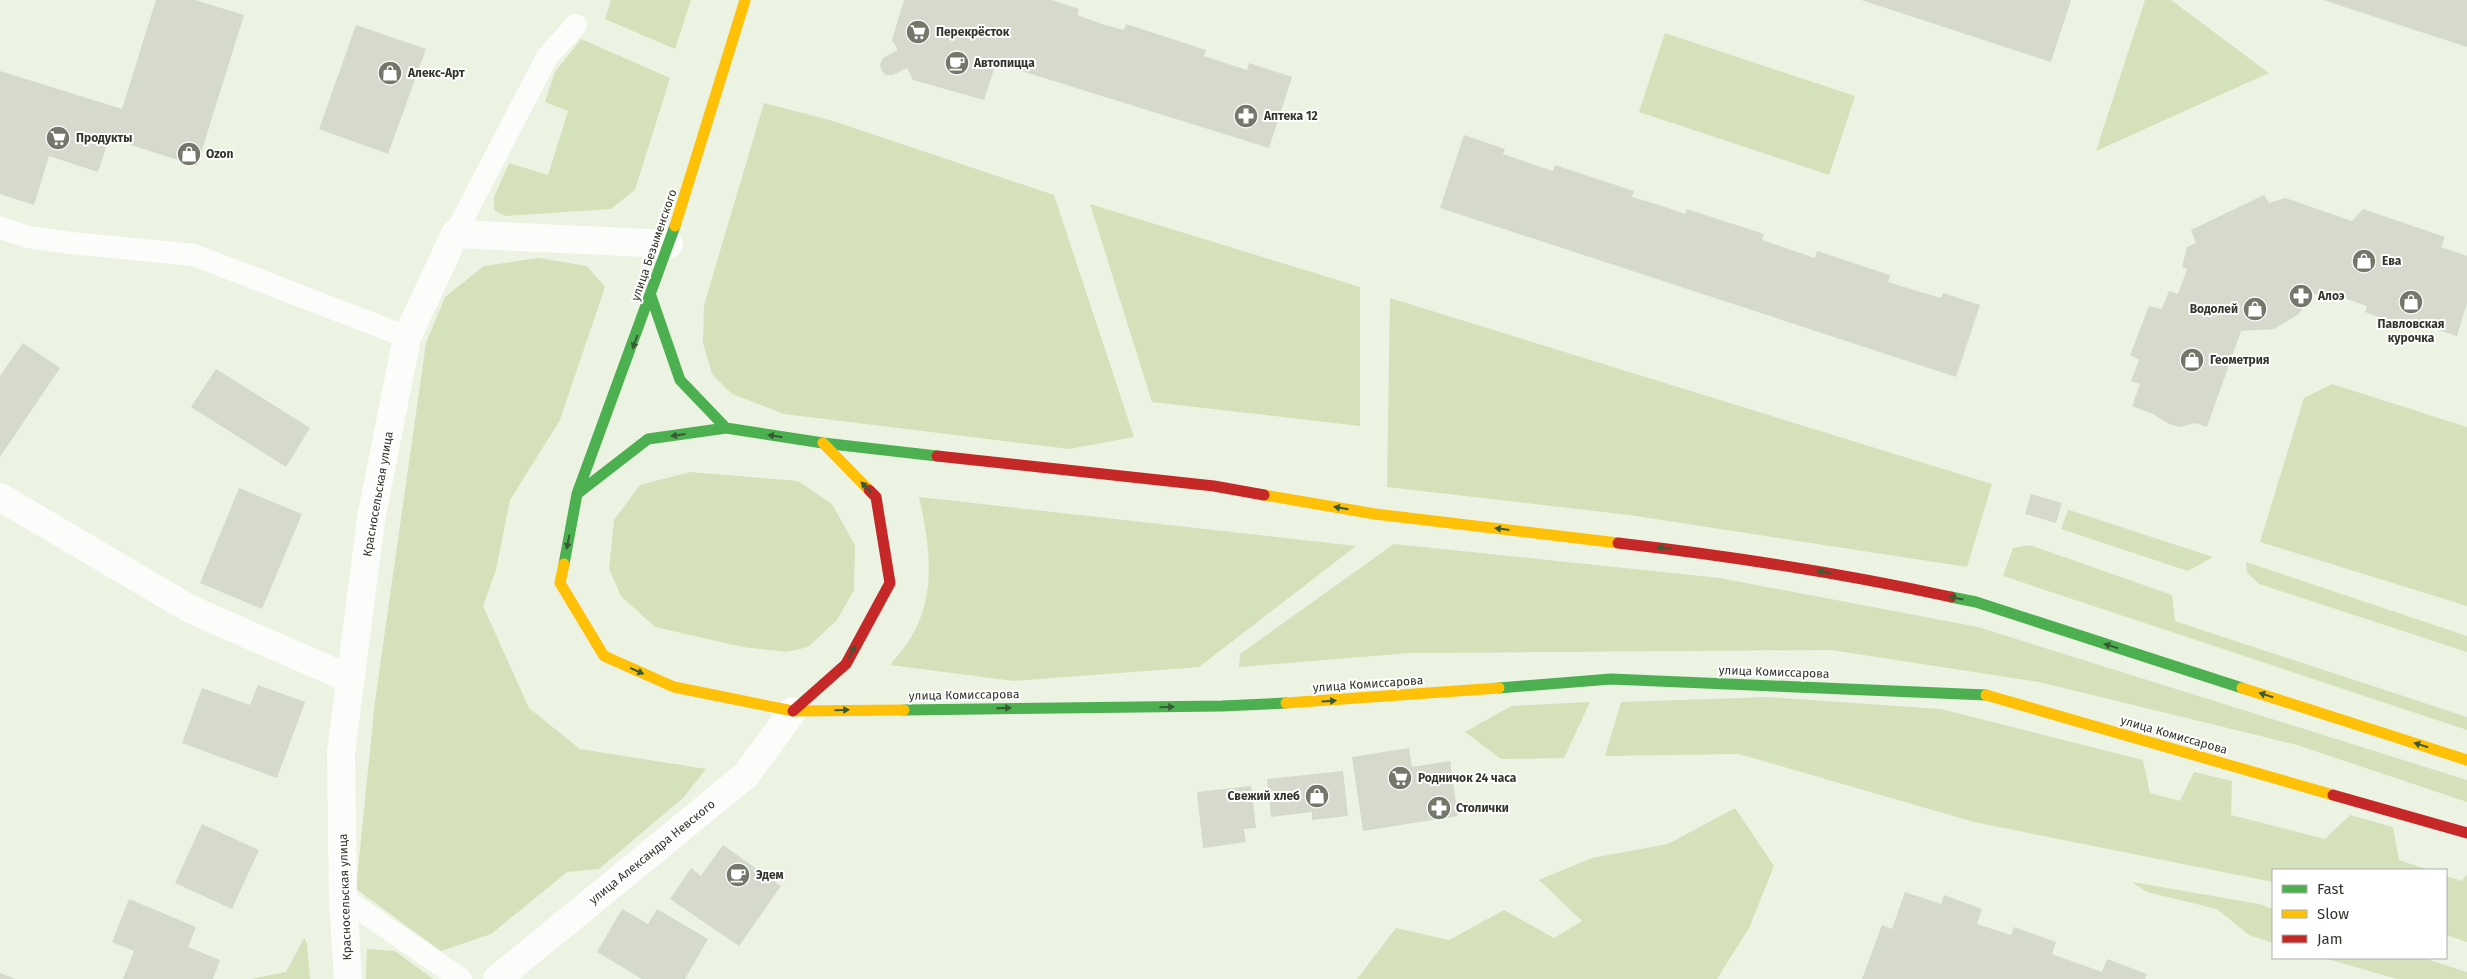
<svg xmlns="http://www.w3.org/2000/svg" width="2467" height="979" font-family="'Fira Sans',sans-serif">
<rect width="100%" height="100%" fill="#edf3e2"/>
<path fill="#d4e1ba" d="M611 0H691L675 49 605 19Z
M2145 0H2171L2269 73 2096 151Z
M1665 33 1855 96 1829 175 1639 112Z
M581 39 670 78 635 190 611 209 505 216 494 210V197L509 163 548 175 568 111 545 102 555 72Z
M764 103 833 121 1054 195 1134 437 1069 449 784 414 732 394 712 374 703 343 704 305Z
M1090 204 1360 287V426L1152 402Z
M538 258 587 266 605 287 560 420 510 500 496 570 483 606 529 708 580 749 706 769 683 798 599 869 567 872 491 934 441 951 356 889 375 701 426 343 445 297 484 266Z
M1390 298 1992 484 1967 567 1629 515 1387 487Z
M2332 384 2467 427V606L2260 542 2304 398Z
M690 472 798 481 832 504 855 545 854 590 837 620 808 647 787 652 743 647 655 627 621 596 609 569 614 520 640 485Z
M919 497 1356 546 1199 667 1014 681 890 665C898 655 907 645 913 634 937 591 929 542 919 497Z
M2068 510H2069L2213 557 2188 571 2061 529Z
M1394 544 1720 578 1978 627 2467 780V802L2297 745 2039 682 1831 650 1410 653 1239 667 1240 654Z
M2030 545 2172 595 2175 621 2467 717V730L2003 576 2013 548Z
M2246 562 2467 636V652L2259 584 2247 573Z
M1766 697 1941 709 2143 760 2150 793 2180 801 2194 772 2232 781 2231 815 2325 839 2350 815 2393 827 2399 860 2429 870H2273V882L1974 822 1739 754 1605 756 1621 702Z
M1590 702 1564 758 1501 759 1465 732 1511 706Z
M1735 808 1774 866 1749 928 1717 979H1357L1396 928 1449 940 1504 910 1554 938 1582 921 1539 880 1592 858 1668 844Z
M2467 874V942L2446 935V876L2462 881Z
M2132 882 2259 904 2273 909V943L2249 935 2217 909 2147 892Z
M304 938 307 943 310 979H251L286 972Z
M367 949 395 951 433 979H366Z
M2324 958H2423L2467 972V979H2397Z"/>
<path fill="#d5dacd" d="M156 0H195L244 15 197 166 109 138 98 172 49 156 34 205 0 194V71L122 109Z
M904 0H1051L1079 9 1077 15 1102 24 1124 30 1126 24 1206 50 1204 56 1247 70 1249 63 1292 77 1269 148 996 63 984 100 913 80 907 68 893 75H886L881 70 880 64 883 58 898 50 892 40Z
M1861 0H2071L2051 62Z
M2323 0H2467V47Z
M356 25 426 49 388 154 319 129Z
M1464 135 1505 149 1503 154 1553 171 1555 165 1634 191 1632 197 1662 206 1685 214 1687 209 1764 234 1762 240 1815 258 1817 251 1890 275 1888 282 1914 290 1941 298 1943 293 1980 305 1956 377 1440 208Z
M2264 195 2269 203 2285 198 2352 221 2363 209 2445 237 2441 247 2467 256V303L2457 336 2403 319 2401 325 2365 312 2367 306 2326 292 2325 298 2312 293 2299 314 2274 329 2241 331 2207 427 2195 423 2180 427 2169 424 2153 414 2132 406 2140 384 2131 381 2139 360 2130 355 2149 306 2162 309 2169 291 2178 294 2187 269 2182 267 2187 247 2196 243 2191 230Z
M23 343 60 368 0 457V376Z
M216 369 310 428 286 467 191 407Z
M239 488 302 514 262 609 200 583Z
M2031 494 2062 503 2056 523 2025 514Z
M258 685 305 702 277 778 182 743 202 688 250 705Z
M1409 748 1412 767 1450 761 1458 816 1363 831 1352 757Z
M1343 771 1348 816 1312 820V812L1271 817 1267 779Z
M1251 786 1256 828 1244 829 1246 842 1203 848 1197 792Z
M202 824 259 850 232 909 175 883Z
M723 845 781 886 739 946 670 899 691 868 701 876Z
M1905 892 1941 904 1944 895 1982 909 1977 924 2011 935 2014 927 2056 942 2052 954 2102 972 2107 959 2147 974 2145 979H1862L1882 925 1892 929Z
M129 899 196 927 188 947 220 960 213 979H123L134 951 112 942Z
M622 909 648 924 657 909 708 939 685 979H642L597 952Z
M0 973 15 979H0Z"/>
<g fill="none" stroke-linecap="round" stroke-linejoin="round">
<path stroke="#fcfdfb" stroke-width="22" d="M0 228 28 237 71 243 194 255 407 337
M455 234 547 57 576 25
M343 898 461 979"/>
<path stroke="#fcfdfb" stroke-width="28" d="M0 497 190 609 350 679
M348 979 343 898 341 753 371 519 407 337 455 234 669 244
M497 979 746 775 793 711"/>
<path stroke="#4caf50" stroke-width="11" d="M651 296 680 380 726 428
M577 494 648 439 726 428 823 443 937 456
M564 564 577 494 675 226
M1951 597 1976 602 2242 688
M1499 688 1611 679 1986 695
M904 710 1222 706 1286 703"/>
<path stroke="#ffc107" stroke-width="11" d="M675 226 745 0
M823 443 869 490
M1264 495 1375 514 1618 543
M564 564 560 583 604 656 674 687 793 711 904 710
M2242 688 2467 760
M1986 695 2333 795
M1286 703 1499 688"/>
<path stroke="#c62828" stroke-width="11" d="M937 456 1214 486 1264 495
M1618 543C1730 556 1841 573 1951 597
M793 711 846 664 890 583 876 497 869 490
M2333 795 2467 833"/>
</g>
<defs><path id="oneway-solid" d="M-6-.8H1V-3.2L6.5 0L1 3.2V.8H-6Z" transform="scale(1.25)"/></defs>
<g fill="#395a35">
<use href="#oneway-solid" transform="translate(635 342) rotate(110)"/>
<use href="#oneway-solid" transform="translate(678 435) rotate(172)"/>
<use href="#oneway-solid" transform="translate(775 436) rotate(-171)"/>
<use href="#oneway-solid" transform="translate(866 487) rotate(-134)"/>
<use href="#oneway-solid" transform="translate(1341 508) rotate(-170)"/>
<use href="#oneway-solid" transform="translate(1502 529) rotate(-173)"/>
<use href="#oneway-solid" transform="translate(568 542) rotate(101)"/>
<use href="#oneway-solid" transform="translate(1664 548) rotate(-173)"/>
<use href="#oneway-solid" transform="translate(1824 572) rotate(-170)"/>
<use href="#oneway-solid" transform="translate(1956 598) rotate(-168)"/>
<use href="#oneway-solid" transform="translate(2111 646) rotate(-162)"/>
<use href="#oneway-solid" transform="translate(852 652) rotate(-62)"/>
<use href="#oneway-solid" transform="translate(637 671) rotate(24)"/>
<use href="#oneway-solid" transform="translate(2266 695) rotate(-162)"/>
<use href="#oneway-solid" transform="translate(1329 701) rotate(-3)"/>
<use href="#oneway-solid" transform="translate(1167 707) rotate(-1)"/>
<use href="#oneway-solid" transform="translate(1004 708) rotate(-1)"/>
<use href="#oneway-solid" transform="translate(842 710) rotate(-1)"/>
<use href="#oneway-solid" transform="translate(2421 745) rotate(-162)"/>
</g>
<defs>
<g id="supermarket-disc" transform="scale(1.25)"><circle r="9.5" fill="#73786a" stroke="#fff"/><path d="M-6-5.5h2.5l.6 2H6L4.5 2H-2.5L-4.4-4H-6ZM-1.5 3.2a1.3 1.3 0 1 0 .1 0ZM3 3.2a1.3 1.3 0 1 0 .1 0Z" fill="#fff"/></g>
<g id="cafe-disc" transform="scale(1.25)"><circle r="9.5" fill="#73786a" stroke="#fff"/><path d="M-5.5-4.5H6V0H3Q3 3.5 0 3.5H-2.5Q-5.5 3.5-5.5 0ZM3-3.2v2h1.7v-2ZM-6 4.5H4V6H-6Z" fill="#fff"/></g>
<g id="shop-disc" transform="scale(1.25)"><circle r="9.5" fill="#73786a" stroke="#fff"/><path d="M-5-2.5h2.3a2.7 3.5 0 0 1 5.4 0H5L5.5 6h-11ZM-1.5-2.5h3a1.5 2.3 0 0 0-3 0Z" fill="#fff"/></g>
<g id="pharmacy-disc" transform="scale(1.25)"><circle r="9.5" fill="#73786a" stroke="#fff"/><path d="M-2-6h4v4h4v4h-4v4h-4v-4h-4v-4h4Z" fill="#fff"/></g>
</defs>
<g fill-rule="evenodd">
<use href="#supermarket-disc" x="918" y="32"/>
<use href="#cafe-disc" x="957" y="63"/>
<use href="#shop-disc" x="390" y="73"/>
<use href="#pharmacy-disc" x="1246" y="116"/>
<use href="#supermarket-disc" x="58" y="138"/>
<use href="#shop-disc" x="189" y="154"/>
<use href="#shop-disc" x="2364" y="261"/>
<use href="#pharmacy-disc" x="2301" y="296"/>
<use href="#shop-disc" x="2411" y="302"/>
<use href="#shop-disc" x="2255" y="309"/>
<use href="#shop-disc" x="2192" y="360"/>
<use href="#supermarket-disc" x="1400" y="778"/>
<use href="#shop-disc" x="1317" y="796"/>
<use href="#pharmacy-disc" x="1439" y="808"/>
<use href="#cafe-disc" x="738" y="875"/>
</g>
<g text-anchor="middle" stroke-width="4" stroke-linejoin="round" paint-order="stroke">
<g font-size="12" font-weight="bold" fill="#31352a" stroke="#fff" text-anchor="start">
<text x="936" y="36">Перекрёсток</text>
<text x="974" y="67">Автопицца</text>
<text x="408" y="77">Алекс-Арт</text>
<text x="1264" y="120">Аптека 12</text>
<text x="76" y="142">Продукты</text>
<text x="206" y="158">Ozon</text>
<text x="2382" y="265">Ева</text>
<text x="2318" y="300">Алоэ</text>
<text x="2238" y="313" text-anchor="end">Водолей</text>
<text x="2411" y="328" text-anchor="middle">Павловская<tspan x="2411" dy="14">курочка</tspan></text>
<text x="2210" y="364">Геометрия</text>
<text x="1418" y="782">Родничок 24 часа</text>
<text x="1300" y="800" text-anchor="end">Свежий хлеб</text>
<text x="1456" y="812">Столички</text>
<text x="756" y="879">Эдем</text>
</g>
<g font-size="12" fill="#31352a" stroke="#fff">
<text transform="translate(654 245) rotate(-71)" y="4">улица Безыменского</text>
<text transform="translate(378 494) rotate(-80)" y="4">Красносельская улица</text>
<text transform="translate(1774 672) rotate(2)" y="4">улица Комиссарова</text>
<text transform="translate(1368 684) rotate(-4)" y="4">улица Комиссарова</text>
<text transform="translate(964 695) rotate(-1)" y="4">улица Комиссарова</text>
<text transform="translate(2174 735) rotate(16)" y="4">улица Комиссарова</text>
<text transform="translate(652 852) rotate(-39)" y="4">улица Александра Невского</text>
<text transform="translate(345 897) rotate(-92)" y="4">Красносельская улица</text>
</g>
</g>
<rect x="2272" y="869" width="175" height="90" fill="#ffffff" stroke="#adaeaa"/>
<rect x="2282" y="885" width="25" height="8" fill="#4caf50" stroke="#adaeaa"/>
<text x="2317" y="894" font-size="15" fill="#31352a">Fast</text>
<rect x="2282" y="910" width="25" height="8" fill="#ffc107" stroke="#adaeaa"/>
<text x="2317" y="919" font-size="15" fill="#31352a">Slow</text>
<rect x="2282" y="935" width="25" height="8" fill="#c62828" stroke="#adaeaa"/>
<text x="2317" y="944" font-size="15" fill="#31352a">Jam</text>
</svg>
